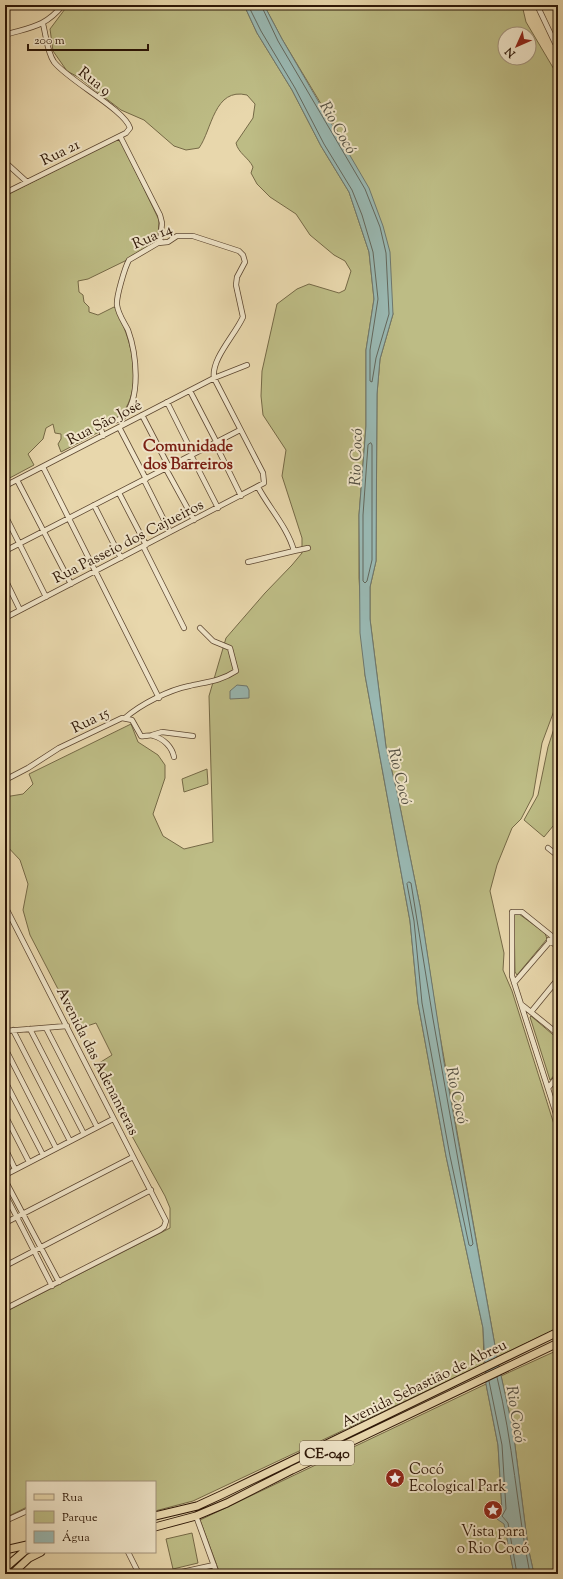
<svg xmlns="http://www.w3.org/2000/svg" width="563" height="1579" font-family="'Sorts Mill Goudy',serif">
<rect width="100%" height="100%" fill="#e8d7ac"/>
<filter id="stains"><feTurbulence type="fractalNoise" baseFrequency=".005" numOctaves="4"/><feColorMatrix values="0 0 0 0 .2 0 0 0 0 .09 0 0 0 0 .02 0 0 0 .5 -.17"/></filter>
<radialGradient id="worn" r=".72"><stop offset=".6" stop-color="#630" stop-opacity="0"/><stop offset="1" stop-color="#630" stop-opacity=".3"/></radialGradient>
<path fill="#bdbc85" stroke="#756946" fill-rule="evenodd" d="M68 5H244L257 33 292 90 321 146 349 192 369 252 374 299 366 350V426L359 515V578L365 675 410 921 418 1003 446 1156 483 1328 484 1364 193 1501 155 1511V1482H27V1507L5 1518V1312L170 1228V1208L165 1196 100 1078 96 1065 112 1055 96 1023 81 1028 73 1018 30 935 23 910 28 884 20 860 5 844V797L23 794 33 784 29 774 131 724 138 742 158 755 165 765V778L153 814 163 836 184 849 213 842 209 696 226 638 265 593 292 565 302 553V538L282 476 286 450 263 415 261 396 262 371 277 304 297 289 309 284 339 293 345 290 351 271 345 261 334 255 310 235 296 214 270 197 257 184 251 173 253 167C249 158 238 153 236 143L253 118 255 104 247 95C214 87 212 130 199 148L186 150 174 146 144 120 121 110 78 77 67 71 53 51 50 29Z
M264 5H522L526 22 558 76V700L542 743 533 796 521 819 512 828 497 865 490 891 504 953 503 970 512 991 558 1137V1328L497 1357 437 1019 420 906 397 792 386 747 370 619V587L376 561 377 394 380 359 393 314 347 147 282 39ZM505 34H529V58H505Z
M117 139 122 143 159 220 158 237 156 243 129 259 88 279 78 281 79 292 83 295 84 302 89 307V312L98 315 114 307C119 310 120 317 122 323 133 348 140 383 126 408 120 418 108 422 99 428V432L61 452 58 444 61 439V434L55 433 53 424 46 428 43 439 28 454 34 465 6 480 5 196Z
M558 716V820L544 837 524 820 538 795 548 747Z
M207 769 208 784 184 792 182 779Z
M516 914H519L545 933 547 939 517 975 515 972 514 916Z
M531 1016 558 1039V1071L550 1080 530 1017Z
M558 1350V1574H534L528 1547 513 1430 501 1376Z
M486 1384 498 1445 502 1510 514 1574H220L200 1520Z
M192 1533 198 1563 173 1569 166 1539Z"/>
<path fill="#99b8b2" stroke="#6e776d" d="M244 5H264L282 39 369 188 383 226 390 252 393 314 380 359 377 394 376 561 370 587V619L386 747 397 792 420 906 444 1062 497 1357 513 1430 528 1547 534 1574H514L504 1524 497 1519V1513L502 1510 498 1445 486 1384 483 1328 446 1156 418 1003 410 921 365 675 360 633 359 515 366 426V350L374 299 369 252 349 192 321 146 292 90 257 33Z
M237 685 247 686 249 690V698L230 699V691Z"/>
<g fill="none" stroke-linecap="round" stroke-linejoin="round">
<path stroke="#63675c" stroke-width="1" d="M248 5 261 31 295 88 324 144 352 190 362 215 373 252 378 299 370 350V381L372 382 376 358 389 314 386 253 380 227 365 189 278 41 261 5
M371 443 372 445V560L367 581 365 583 363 581V515L368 445Z
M409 882 411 883 433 1019 473 1244 471 1246 469 1245 450 1156 422 1003 414 921 407 884Z
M497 1377C513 1442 517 1509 530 1574
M489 1381 502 1445 506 1509 502 1516 508 1523 517 1574"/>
<g stroke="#5c4630" stroke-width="6">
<path id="minor" d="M537 5 555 43
M5 35C31 27 45 27 63 5
M120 136 160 215 162 223 160 242
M5 162 27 182
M5 193 126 133 130 128C125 110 69 81 54 62 47 52 46 35 43 24
M190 391 217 443
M167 402 193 454
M142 415 169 467
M119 427 146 479
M215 443 241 496
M191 455 218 508
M43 467 159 698
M166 469 194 520
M17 480 71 584
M144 480 170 532
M5 486 214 378 247 365
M119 493 146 545
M94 505 121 558
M5 515 46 597
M143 546 184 628
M5 551 240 430
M294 551 308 548
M248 562 294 551C288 528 269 508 258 487
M5 579 20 610
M5 618 264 483 263 473 214 378C211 359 235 335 243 317L236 285 237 277 245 262 243 255 239 251 193 236H177L168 242 158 243 129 260C125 267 116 297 117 305 118 314 124 322 128 330 136 352 142 399 123 417 117 422 109 421 103 425L101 429 103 436
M125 718C141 704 169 690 189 686 206 682 221 681 236 671L230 648 213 641 200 628
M152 735 162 732 193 736
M5 780 28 768 59 748 122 718 132 720 141 736C145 737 150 734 154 736 164 739 172 747 174 757
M548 848 558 856
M5 906 166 1221 164 1227 160 1230 5 1309
M558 924V929
M549 940 558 947
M558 941 522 912H512V976L558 1120
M514 983 558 932
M521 1004 558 1034
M531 1012 558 979
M46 1028 97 1127
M30 1029 84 1134
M13 1030 70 1141
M5 1031 67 1026
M5 1048 56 1148
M5 1081 43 1155
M548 1088 558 1076
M5 1115 29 1162
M5 1148 15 1169
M5 1175 113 1119
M5 1180 59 1282
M5 1194 52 1286
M5 1223 133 1157
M5 1266 151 1190
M196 1516 217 1574
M5 1521 27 1511
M128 1552 139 1574
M173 1574 214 1565"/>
</g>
<g stroke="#2d1606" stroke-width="9">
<path id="primary" d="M155 1516 197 1506 221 1495 558 1332
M155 1527 196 1516 227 1503 292 1470 558 1343
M5 1550 27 1545
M5 1568 27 1549
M12 1574 29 1558 41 1552"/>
</g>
<use href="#minor" stroke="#f0e5c9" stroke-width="4.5"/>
<use href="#primary" stroke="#e8d7ac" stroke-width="7"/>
</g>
<defs>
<g id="sight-disc" transform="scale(1)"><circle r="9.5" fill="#8f2418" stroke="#f0e5c9"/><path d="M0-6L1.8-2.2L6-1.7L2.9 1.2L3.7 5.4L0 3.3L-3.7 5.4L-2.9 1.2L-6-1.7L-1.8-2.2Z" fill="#fff"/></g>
</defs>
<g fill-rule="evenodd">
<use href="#sight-disc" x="395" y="1478"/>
<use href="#sight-disc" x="493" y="1510"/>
</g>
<g text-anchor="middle" stroke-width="4" stroke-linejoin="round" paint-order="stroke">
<rect fill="#f0e5c9" stroke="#685440" stroke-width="1" x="300" y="1441" width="54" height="24" rx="3"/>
<g font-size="14" font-weight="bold" fill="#2d1606">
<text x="327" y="1458">CE-040</text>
</g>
<g font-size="15" fill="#2d1606" stroke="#f0e5c9">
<text transform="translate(95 81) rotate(38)" y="5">Rua 9</text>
<text transform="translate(60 152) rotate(-26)" y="5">Rua 21</text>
<text transform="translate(152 236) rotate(-24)" y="5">Rua 14</text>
<text transform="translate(104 422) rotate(-27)" y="5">Rua São José</text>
<text transform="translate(128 541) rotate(-27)" y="5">Rua Passeio dos Cajueiros</text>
<text transform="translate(90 720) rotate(-26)" y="5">Rua 15</text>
<text transform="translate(98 1061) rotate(63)" y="5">Avenida das Adenanteras</text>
<text transform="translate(424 1383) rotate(-26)" y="5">Avenida Sebastião de Abreu</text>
</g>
<g font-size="15" fill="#2d1606" stroke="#f0e5c9" text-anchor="start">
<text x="409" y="1474">Cocó<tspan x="409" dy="17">Ecological Park</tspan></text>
<text x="493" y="1536" text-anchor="middle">Vista para<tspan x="493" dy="17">o Rio Cocó</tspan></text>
</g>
<g font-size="16" font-style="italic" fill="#534f42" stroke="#f0e5c9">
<text transform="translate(339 127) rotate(60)" y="6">Rio Cocó</text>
<text transform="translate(355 457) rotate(-88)" y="6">Rio Cocó</text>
<text transform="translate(401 776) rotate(76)" y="6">Rio Cocó</text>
<text transform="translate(458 1095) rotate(78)" y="6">Rio Cocó</text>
<text transform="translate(517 1414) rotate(81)" y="6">Rio Cocó</text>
</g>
<g font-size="16" font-weight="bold" fill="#7a1f14" stroke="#f0e5c9">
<text x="188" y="451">Comunidade<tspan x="188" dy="18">dos Barreiros</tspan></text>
</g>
</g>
<rect width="563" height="1579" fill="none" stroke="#e8d7ac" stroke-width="20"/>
<rect x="6" y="6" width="551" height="1567" fill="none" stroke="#2d1606" stroke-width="2"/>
<rect x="10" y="10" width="543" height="1559" fill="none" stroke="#2d1606"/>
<rect x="26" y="1481" width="130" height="72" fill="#f0e5c9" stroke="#a2927b"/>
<rect x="34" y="1494" width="20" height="6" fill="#e8d7ac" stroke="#a2927b"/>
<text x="62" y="1501" font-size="12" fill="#2d1606">Rua</text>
<rect x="34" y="1511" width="20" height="12" fill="#bdbc85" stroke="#a2927b"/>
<text x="62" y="1521" font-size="12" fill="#2d1606">Parque</text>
<rect x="34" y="1531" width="20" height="12" fill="#99b8b2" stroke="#a2927b"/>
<text x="62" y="1541" font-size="12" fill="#2d1606">Água</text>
<g transform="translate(517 46) rotate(225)"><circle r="19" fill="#f0e5c9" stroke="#a2927b"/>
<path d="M0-3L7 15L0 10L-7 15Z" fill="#8f2418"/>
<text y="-6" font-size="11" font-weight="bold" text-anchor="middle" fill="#2d1606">N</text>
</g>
<path d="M28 44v6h120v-6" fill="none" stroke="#2d1606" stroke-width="2"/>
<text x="34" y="44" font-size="12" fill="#2d1606" stroke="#f0e5c9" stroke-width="3" paint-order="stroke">200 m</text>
<rect width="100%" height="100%" filter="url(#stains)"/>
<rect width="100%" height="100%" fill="url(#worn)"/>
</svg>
